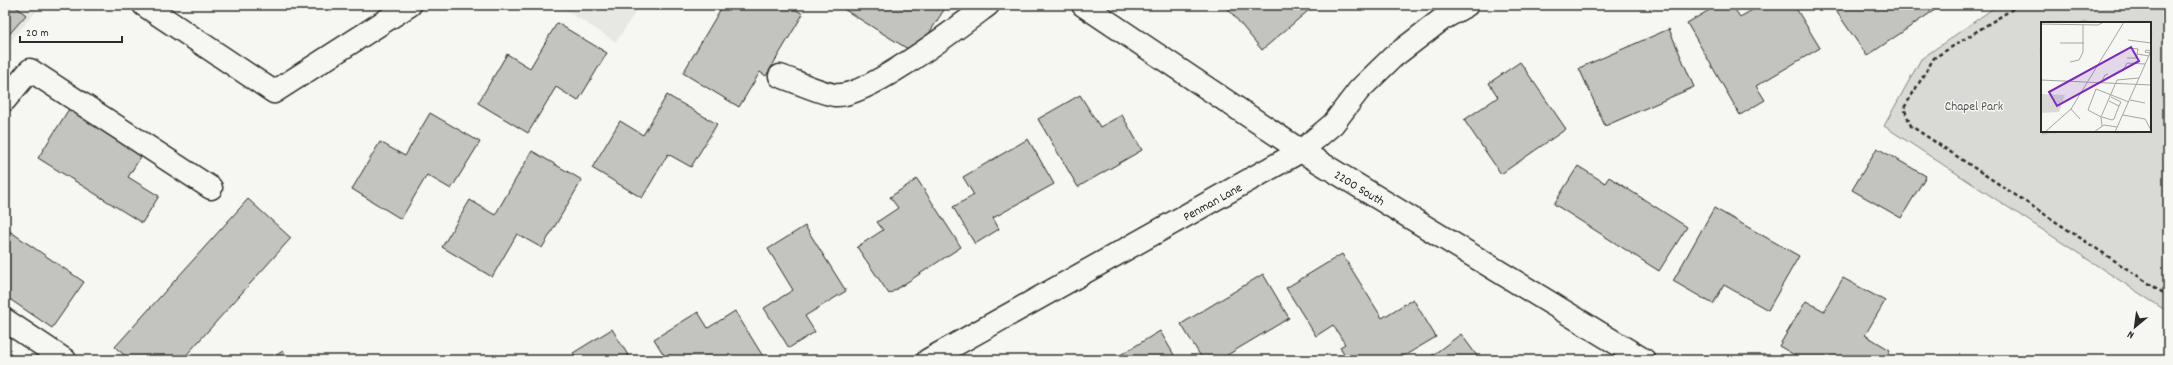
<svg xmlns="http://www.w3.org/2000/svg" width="2173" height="365" font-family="Dekko,sans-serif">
<rect width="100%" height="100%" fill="#f6f6f2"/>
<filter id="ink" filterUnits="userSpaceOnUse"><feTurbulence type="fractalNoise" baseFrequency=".025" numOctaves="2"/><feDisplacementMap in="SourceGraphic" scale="8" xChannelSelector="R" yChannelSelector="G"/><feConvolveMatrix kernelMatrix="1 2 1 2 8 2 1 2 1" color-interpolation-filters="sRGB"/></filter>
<g filter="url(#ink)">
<path fill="#e7e7e3" d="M5 5H34L39 8 5 47Z
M558 5H640L616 42Z"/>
<path fill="#d9d9d5" stroke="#828280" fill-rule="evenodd" d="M1998 5H2168V312L1884 126 1921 59ZM2042 23H2150V131H2042Z"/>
<path fill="#c3c3c0" stroke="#2b2b2b" d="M5 5H14L26 15 5 39Z
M723 5H788L803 14 766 76 760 72 739 107 683 73Z
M837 5H947L916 54Z
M1225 5H1315L1262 50Z
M1718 5H1732L1740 17 1761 5H1794L1820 48 1756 86 1765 100 1740 115 1687 23Z
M1832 5H1942L1867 56Z
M557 23 607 53 578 101 556 87 528 133 478 103 507 54 530 68Z
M1669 29 1694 87 1605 126 1579 68Z
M1520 62 1566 129 1501 174 1464 120 1498 97 1489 83Z
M667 95 717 124 691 167 668 154 642 198 592 168 620 121 643 135Z
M1080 95 1100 127 1122 115 1142 150 1078 187 1038 119Z
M69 109 142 155 128 177 159 196 142 223 38 158Z
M430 113 480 142 451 189 427 175 401 219 352 189 380 142 405 156Z
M1028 139 1054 184 993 218 999 229 975 244 953 207 974 195 963 177Z
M1877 148 1926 176 1901 218 1852 190Z
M532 151 582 180 542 248 517 234 492 277 442 247 470 200 495 215Z
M1578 166 1605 183 1609 177 1687 227 1659 271 1554 204Z
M917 179 961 247 889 294 857 247 883 230 877 222 898 208 890 197Z
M248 199 291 238 182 360H130L115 347Z
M1714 208 1799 256 1768 310 1724 285 1713 304 1673 281Z
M805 226 846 291 805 316 815 332 789 348 764 308 793 290 768 249Z
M5 228 84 282 52 328 5 296Z
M1342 254 1382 318 1413 299 1436 337 1397 360H1348L1340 347 1345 344 1333 325 1316 336 1286 288Z
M1263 274 1289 318 1219 360H1203L1181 324Z
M1843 278 1885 301 1865 335 1890 350 1884 360H1803L1779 346 1806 301 1824 311Z
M735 311 764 358 760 360H667L654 339 698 312 708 328Z
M612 329 631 360H578L573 353Z
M1160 331 1177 360H1112Z
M1461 334 1480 360H1426Z
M283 351 289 360H268Z"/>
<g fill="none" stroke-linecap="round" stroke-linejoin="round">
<g stroke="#2b2b2b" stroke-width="25">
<path id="minor" d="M144 5 274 92 410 5
M1083 5 1301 151 1644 360
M780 76C795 81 820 93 835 95 865 99 961 25 988 5
M5 100 30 70 211 188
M5 320 65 360
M928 360 1301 151 1333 124 1359 90 1393 57 1441 20 1467 5"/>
</g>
<path stroke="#2b2b2b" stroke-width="2.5" stroke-dasharray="4 3" stroke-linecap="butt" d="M2019 5 1934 58 1904 108 1911 126 2165 294 2168 300"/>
<use href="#minor" stroke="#f6f6f2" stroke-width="22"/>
</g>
</g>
<g text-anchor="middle" stroke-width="3" stroke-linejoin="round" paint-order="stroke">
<g font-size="13" fill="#565656" stroke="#f6f6f2">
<text x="1974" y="110">Chapel Park</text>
</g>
<g font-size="13" fill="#2b2b2b" stroke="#f6f6f2">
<text transform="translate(1360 187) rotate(31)" y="5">2200 South</text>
<text transform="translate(1212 201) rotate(-29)" y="5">Penman Lane</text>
</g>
</g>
<g transform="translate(2041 22)">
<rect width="110" height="110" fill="#f6f6f2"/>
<path d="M0 72 24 73 18 90 0 91Z" fill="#d9d9d5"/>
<path fill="none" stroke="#a5a5a2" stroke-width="1" d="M0 2 57 3 63 0M87 18 110 21M19 21H43M88 26 97 27 96 32 108 34M109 31 104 30 105 28 110 29M86 36H96V32M29 40 38 38 42 30V3M82 49 86 41 104 42M0 58 110 63M60 61 64 53 67 52M70 75 80 80 78 84M89 78 104 81M30 87 39 97M82 93 104 97 110 108M60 95 47 88 55 67 88 80M61 95 71 98 73 97 78 84 68 79M61 104 60 95 76 58 98 56M4 110 30 87 83 0M53 110 63 103 76 105M74 110 110 29"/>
<path fill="#7b2cbf" fill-opacity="0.15" stroke="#7b2cbf" stroke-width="2" d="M90 25 98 39 16 84 8 70Z"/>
<rect width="110" height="110" fill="none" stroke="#2b2b2b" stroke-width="2"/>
</g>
<rect width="2173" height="365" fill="none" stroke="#f6f6f2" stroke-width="20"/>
<rect x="10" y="10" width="2153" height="345" fill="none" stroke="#2b2b2b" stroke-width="1.5" filter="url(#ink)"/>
<g transform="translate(2135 327) rotate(209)" stroke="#f6f6f2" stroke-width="3" paint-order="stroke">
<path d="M0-3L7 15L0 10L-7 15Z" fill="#2b2b2b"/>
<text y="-6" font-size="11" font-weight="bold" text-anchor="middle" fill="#2b2b2b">N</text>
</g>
<path d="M20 36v6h102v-6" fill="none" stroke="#2b2b2b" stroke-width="2"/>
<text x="26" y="36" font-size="12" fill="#2b2b2b" stroke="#f6f6f2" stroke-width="3" paint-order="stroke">20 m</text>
</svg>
